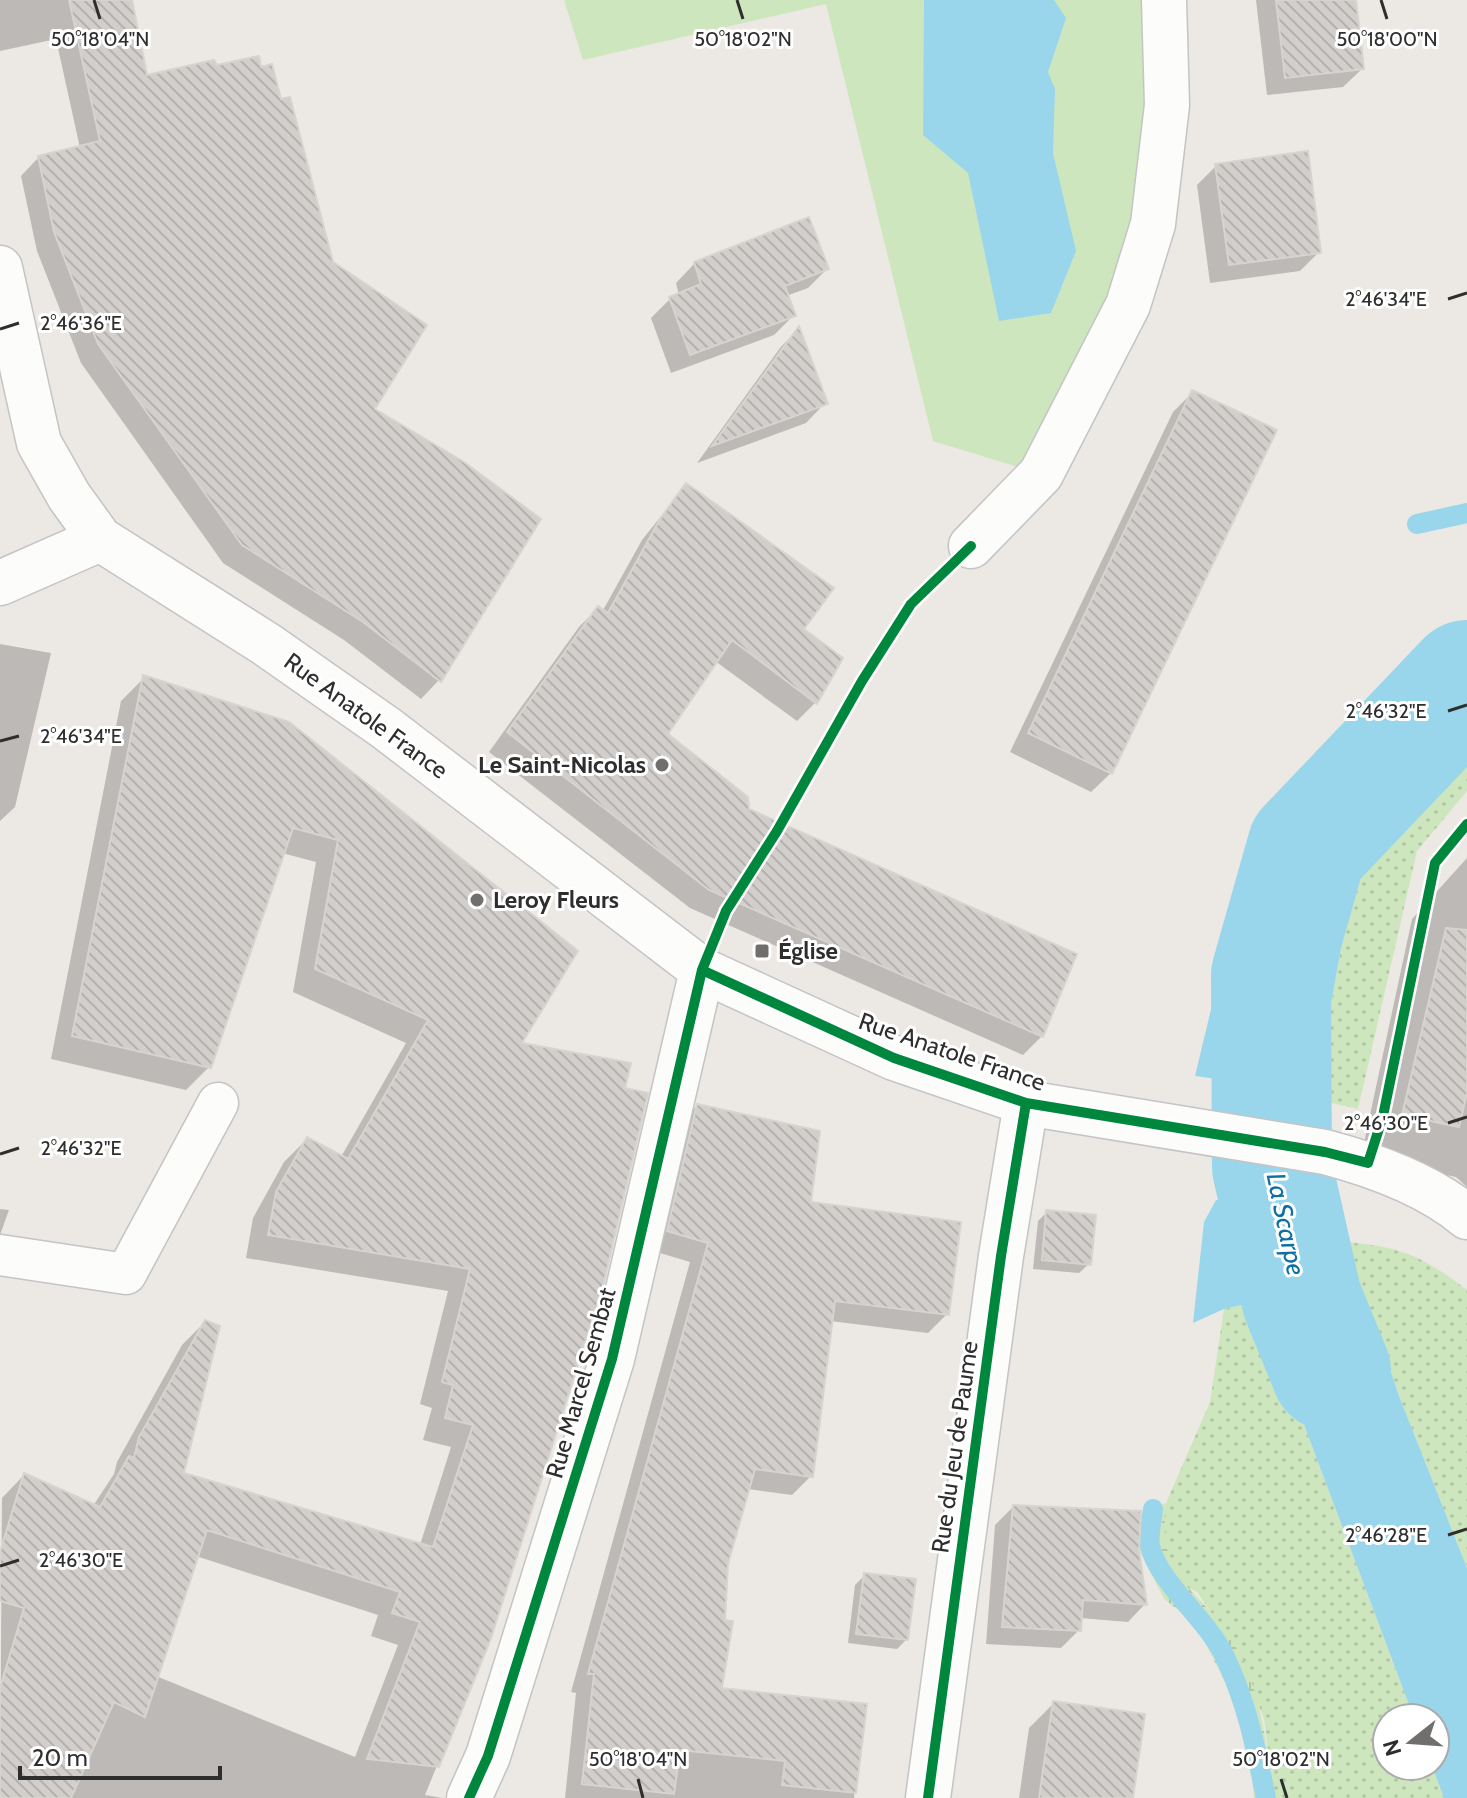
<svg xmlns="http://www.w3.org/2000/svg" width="1467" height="1798" font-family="Cabin,sans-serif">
<defs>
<pattern id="grass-dots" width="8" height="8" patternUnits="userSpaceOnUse" patternTransform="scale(2)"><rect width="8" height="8" fill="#cee6be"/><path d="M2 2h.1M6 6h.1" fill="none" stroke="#b1c6a4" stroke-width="1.8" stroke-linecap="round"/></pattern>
<pattern id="wetland-marsh" width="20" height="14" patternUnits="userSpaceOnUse" patternTransform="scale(2)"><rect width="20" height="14" fill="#cee6be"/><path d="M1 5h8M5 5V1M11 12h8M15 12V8" fill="none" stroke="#b1c6a4"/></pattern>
<pattern id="building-back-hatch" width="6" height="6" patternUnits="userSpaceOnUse" patternTransform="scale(2)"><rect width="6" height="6" fill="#d1cecb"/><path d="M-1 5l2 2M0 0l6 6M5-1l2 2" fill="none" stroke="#b4b1af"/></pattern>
</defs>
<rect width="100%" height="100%" fill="#ece8e4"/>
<path fill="url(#grass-dots)" d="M1467 722V791L1417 851 1358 1109 1323 1101 1321 1060 1343 937 1361 865 1418 781Z
M1335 1241C1397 1246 1417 1252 1467 1290V1568L1399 1396 1375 1324Z
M1264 1300 1306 1430 1414 1718H1387V1766H1432L1444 1798H1274L1264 1719 1237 1649 1197 1592 1183 1586 1164 1550 1162 1533 1166 1503 1210 1402 1224 1309Z"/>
<path fill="url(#wetland-marsh)" d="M1166 1503C1156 1589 1203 1584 1237 1649 1262 1695 1267 1747 1274 1798H1254L1246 1723 1195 1623 1164 1599 1139 1550 1141 1512Z"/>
<path fill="#cee6be" d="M564 0H1164L1153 224 1041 474 933 441 826 4 583 60Z"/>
<path fill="#99d6ec" d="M924 0H1054L1066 18 1048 72 1055 89 1053 153 1076 251 1051 313 999 321 968 173 923 135Z
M1467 505V523L1453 524 1451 509Z
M1467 645V722L1418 781 1361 865 1343 937 1321 1060 1323 1101 1271 1086 1195 1076 1245 868 1271 821 1395 692Z
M1216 1200 1330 1220 1335 1241 1375 1324 1399 1396 1467 1568V1798H1444L1432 1766H1435V1718H1414L1306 1430 1264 1300 1224 1309 1193 1323 1204 1222Z"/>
<path fill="#0003" fill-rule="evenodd" d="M0 0H130L145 77 372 409 439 680 421 699 344 640 223 563 81 363 37 251 21 176 39 157 80 148 56 39 0 51Z
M1256 0H1354L1362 69 1343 87 1267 95Z
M1216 166 1319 252 1300 271 1210 283 1197 185Z
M695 263 827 269 808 288 786 296 793 316 774 335 671 373 651 318 670 299 679 295 676 283Z
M798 329 825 403 806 423 697 463 780 348Z
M1192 393 1111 773 1091 792 1010 752 1173 412Z
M686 485 801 629 816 702 797 721 715 661 665 734 748 810 1042 1036 1023 1055 690 908 489 752 579 627 598 608 602 612 642 540Z
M0 644 51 653 15 807 0 821Z
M144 678 288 724 519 1044 488 1641 425 1795 443 1798H0L2 1498 24 1475 93 1506 114 1474 117 1462 182 1345 205 1322 182 1474 420 1545 451 1447 423 1440 432 1408 420 1404 448 1291 246 1258 253 1218 284 1162 307 1139 341 1157 406 1043 293 992 316 862 282 853 209 1067 186 1090 51 1059 121 701ZM196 1556 378 1615 371 1636 398 1645 355 1757 156 1676Z
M1467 858V1187L1456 1177 1361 1157 1412 919Z
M697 1106 809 1204 947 1314 928 1333 830 1321 811 1476 792 1495 748 1489 726 1564 720 1689 865 1705 854 1798H565L576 1693 571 1692 690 1262 650 1250 678 1125Z
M0 1209 9 1210 0 1235Z
M1047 1212 1089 1264 1079 1273 1033 1269 1038 1221Z
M1013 1507 1137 1550 1145 1604 1128 1622 1080 1618 1079 1630 1061 1648 986 1644 995 1525Z
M865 1575 906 1640 897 1649 848 1643 855 1585Z
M1054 1703 1131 1798H1019L1029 1728Z"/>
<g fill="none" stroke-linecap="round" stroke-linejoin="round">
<path stroke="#99d6ec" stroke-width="20" d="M1417 524 1467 513
M1153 1509C1152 1520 1148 1536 1150 1546 1159 1583 1208 1620 1225 1657 1247 1703 1256 1749 1266 1798"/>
<path stroke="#99d6ec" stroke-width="120" d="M1331 1371 1302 1300 1272 1167 1271 975 1307 848 1467 680"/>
</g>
<path fill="url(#building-back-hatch)" stroke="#d7d4d0" stroke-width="2" d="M69 0H132L147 75 214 60 217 65 259 56 261 67 272 64 281 99 290 97 333 262 427 325 375 409 464 462 541 519 441 682 363 622 242 545 98 344 54 232 38 156 100 141Z
M1276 0H1356L1364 69 1285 78Z
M1308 151 1321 253 1229 265 1215 164Z
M809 217 829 269 785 286 796 316 690 355 669 297 701 284 694 262Z
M799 326 828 404 712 446Z
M1192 390 1277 430 1112 774 1028 733Z
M686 483 834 588 804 629 843 658 817 704 732 640 668 734 748 797 749 809 1077 954 1043 1037 709 890 507 732 598 606 608 613 660 519Z
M143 675 289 722 578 951 522 1043 631 1063 625 1088 648 1093 603 1286 490 1641 439 1767 367 1759 420 1622 392 1613 400 1592 207 1530 145 1717 114 1702 71 1798H0V1688L24 1608 0 1601V1552L24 1473 100 1507 129 1456 134 1458 139 1437 205 1320 220 1326 184 1473 433 1547 473 1425 445 1418 453 1385 442 1382 470 1269 268 1235 276 1192 307 1137 348 1159 428 1020 315 969 338 840 293 828 211 1068 72 1036Z
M1446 928 1467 930V1093L1459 1127 1402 1115Z
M697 1104 820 1131 811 1202 961 1222 949 1315 835 1301 813 1477 755 1469 728 1564 725 1620 733 1621 722 1688 867 1704 856 1793 782 1785 785 1761 680 1750 674 1794 582 1784 594 1674H588L708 1243 667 1231Z
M1046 1210 1096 1215 1091 1265 1042 1260Z
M1013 1505 1141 1511 1139 1550 1147 1605 1083 1600 1081 1631 1002 1627Z
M864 1573 916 1579 908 1640 856 1634Z
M1053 1701 1145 1714 1133 1798H1039Z"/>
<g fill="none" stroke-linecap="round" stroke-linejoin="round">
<g stroke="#c5c4c5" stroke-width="43">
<path id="lane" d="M0 1255 126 1274 218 1103"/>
</g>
<g stroke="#c5c4c5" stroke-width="47">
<path id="street" d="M971 546 1041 474 1128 305 1153 224 1167 105 1164 0
M469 1798 488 1756 612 1359 702 970
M928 1798 1001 1256 1026 1103"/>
</g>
<g stroke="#c5c4c5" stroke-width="47">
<path id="secondary" d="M0 268 39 443 69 496 100 539 266 644 386 728 702 970 894 1058 1026 1103 1325 1152C1374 1165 1428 1184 1467 1217
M0 583 100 539"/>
</g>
<use href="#lane" stroke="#fcfcfb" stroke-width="40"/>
<use href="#street" stroke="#fcfcfb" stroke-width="44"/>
<use href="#secondary" stroke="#fcfcfb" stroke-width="44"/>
<g stroke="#fff" stroke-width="15">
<path id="cycleway" d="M702 970 894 1058 1026 1103 1325 1152 1368 1163 1383 1116 1435 863 1467 824
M469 1798 488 1756 612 1359 702 970 726 911 777 831 862 681 911 604 971 546
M928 1798 1001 1256 1026 1103"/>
</g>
<use href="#cycleway" stroke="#00873e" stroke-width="10"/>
</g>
<path fill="none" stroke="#2e2e2e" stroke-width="3" d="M94 0 100 19M737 0 743 19M1381 0 1387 19M1448 299 1467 293M0 329 19 323M1448 711 1467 705M0 741 19 736M1448 1123 1467 1117M0 1154 19 1148M1448 1535 1467 1529M0 1566 19 1560M638 1779 643 1798M1281 1779 1287 1798"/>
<g fill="#706f6e" stroke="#fff" stroke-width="3">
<circle cx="662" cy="765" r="8"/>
<circle cx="477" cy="900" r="8"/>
<rect x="754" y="943" width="16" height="16" rx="4"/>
</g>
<g text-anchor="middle" stroke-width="6" stroke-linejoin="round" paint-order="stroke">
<g font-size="24" fill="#2e2e2e" stroke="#fff">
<text transform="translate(366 716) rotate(36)" y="8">Rue Anatole France</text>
<text transform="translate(952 1052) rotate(19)" y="8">Rue Anatole France</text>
<text transform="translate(581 1383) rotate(-74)" y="8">Rue Marcel Sembat</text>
<text transform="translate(955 1447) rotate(-82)" y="8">Rue du Jeu de Paume</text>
</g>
<g font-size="24" font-weight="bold" fill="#2e2e2e" stroke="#fff" text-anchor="start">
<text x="646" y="773" text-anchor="end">Le Saint-Nicolas</text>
<text x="493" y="908">Leroy Fleurs</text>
<text x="778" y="959">Église</text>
</g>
<g font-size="26" font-style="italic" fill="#0d6fa3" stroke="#fff">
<text transform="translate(1286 1224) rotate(78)" y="9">La Scarpe</text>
</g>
</g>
<g font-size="20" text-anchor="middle" fill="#2e2e2e" stroke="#fff" stroke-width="6" stroke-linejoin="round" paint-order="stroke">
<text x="100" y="46">50°18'04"N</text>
<text x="743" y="46">50°18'02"N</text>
<text x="1387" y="46">50°18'00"N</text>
<text x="1386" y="306">2°46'34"E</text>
<text x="81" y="330">2°46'36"E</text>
<text x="1386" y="718">2°46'32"E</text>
<text x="81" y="743">2°46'34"E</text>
<text x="1386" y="1130">2°46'30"E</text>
<text x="81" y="1155">2°46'32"E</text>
<text x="1386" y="1542">2°46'28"E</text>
<text x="81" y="1567">2°46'30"E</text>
<text x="638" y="1766">50°18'04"N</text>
<text x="1281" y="1766">50°18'02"N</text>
</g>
<g transform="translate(1411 1742) rotate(253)"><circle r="38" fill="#ffffff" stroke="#ababab" stroke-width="2"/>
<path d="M0-6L14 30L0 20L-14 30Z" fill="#706f6e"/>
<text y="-12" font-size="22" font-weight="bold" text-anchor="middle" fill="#2e2e2e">N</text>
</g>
<path d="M20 1766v12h200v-12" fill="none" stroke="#2e2e2e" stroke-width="4"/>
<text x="32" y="1766" font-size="24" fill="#2e2e2e" stroke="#ffffff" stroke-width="6" paint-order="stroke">20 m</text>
</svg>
